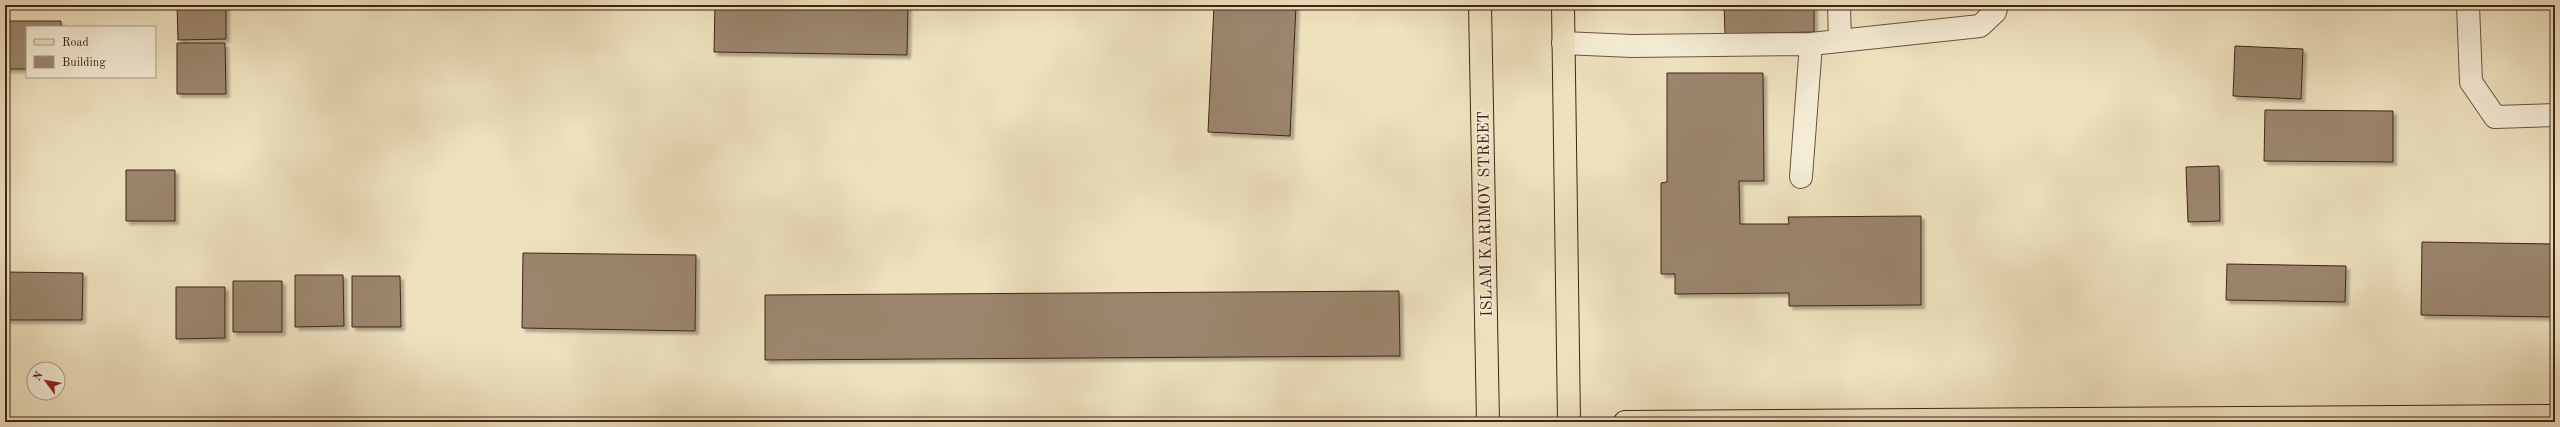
<svg xmlns="http://www.w3.org/2000/svg" width="2560" height="427" font-family="'Old Standard TT',serif">
<defs>
<filter id="shadow"><feDropShadow dx="3.5" dy="3.5" stdDeviation="1" flood-color="#0004"/></filter>
</defs>
<rect width="100%" height="100%" fill="#eee1be"/>
<filter id="stains"><feTurbulence type="fractalNoise" baseFrequency=".005" numOctaves="4"/><feColorMatrix values="0 0 0 0 .2 0 0 0 0 .09 0 0 0 0 .02 0 0 0 .5 -.17"/></filter>
<radialGradient id="worn" r=".72"><stop offset=".6" stop-color="#630" stop-opacity="0"/><stop offset="1" stop-color="#630" stop-opacity=".3"/></radialGradient>
<path fill="#9b866d" stroke="#412416" filter="url(#shadow)" d="M177 5H226V39L178 40Z
M715 5H908L907 55 714 52Z
M1214 5H1296L1290 136 1208 132Z
M1724 5H1814V32L1725 34Z
M5 21H61V27H27V69H5Z
M177 43H225L226 94H177Z
M2235 46 2303 49 2301 99 2233 96Z
M1667 73H1763L1764 181H1739L1740 224H1789L1788 217 1921 216V305L1789 306V293L1675 294V274H1661V183L1667 182Z
M2265 110 2393 111V162L2264 161Z
M2219 166 2220 221 2188 222 2186 167Z
M126 170H175V221H126Z
M2422 242 2555 244V317L2421 315Z
M523 253 696 255 695 331 522 328Z
M2227 264 2346 266 2345 302 2226 300Z
M5 272 83 273 82 320H5Z
M295 275H343L344 326 295 327Z
M352 276H400L401 327H352Z
M233 281H282V332H233Z
M176 287H225V338L176 339Z
M1399 291 1400 356 765 360V295Z"/>
<g fill="none" stroke-linecap="round" stroke-linejoin="round">
<g stroke="#6c5340" stroke-width="24">
<path id="minor" d="M1839 5 1840 41
M2468 5 2471 82 2495 117 2555 115
M1563 43 1632 46 1811 44 1980 26 1995 12 1997 5
M1801 177 1811 44"/>
</g>
<g stroke="#412416" stroke-width="24">
<path id="major" d="M1480 5 1488 422
M1563 5 1569 422
M1625 422 2555 416"/>
</g>
<use href="#minor" stroke="#f4ecd5" stroke-width="22"/>
<use href="#major" stroke="#eee1be" stroke-width="22"/>
</g>
<g text-anchor="middle" stroke-width="3.5" stroke-linejoin="round" paint-order="stroke">
<g font-size="16" fill="#412416" stroke="#f4ecd5">
<text transform="translate(1484 214) rotate(-91)" y="6">ISLAM KARIMOV STREET</text>
</g>
</g>
<rect width="2560" height="427" fill="none" stroke="#eee1be" stroke-width="20"/>
<rect x="6" y="6" width="2548" height="415" fill="none" stroke="#412416" stroke-width="2"/>
<rect x="10" y="10" width="2540" height="407" fill="none" stroke="#412416"/>
<rect x="26" y="26" width="130" height="52" fill="#f4ecd5" stroke="#ac9c89"/>
<rect x="34" y="39" width="20" height="6" fill="#eee1be" stroke="#ac9c89"/>
<text x="62" y="46" font-size="12" fill="#412416">Road</text>
<rect x="34" y="56" width="20" height="12" fill="#9b866d" stroke="#ac9c89"/>
<text x="62" y="66" font-size="12" fill="#412416">Building</text>
<g transform="translate(46 381) rotate(302)"><circle r="19" fill="#f4ecd5" stroke="#ac9c89"/>
<path d="M0-3L7 15L0 10L-7 15Z" fill="#8f2418"/>
<text y="-6" font-size="11" font-weight="bold" text-anchor="middle" fill="#412416">N</text>
</g>
<rect width="100%" height="100%" filter="url(#stains)"/>
<rect width="100%" height="100%" fill="url(#worn)"/>
</svg>
